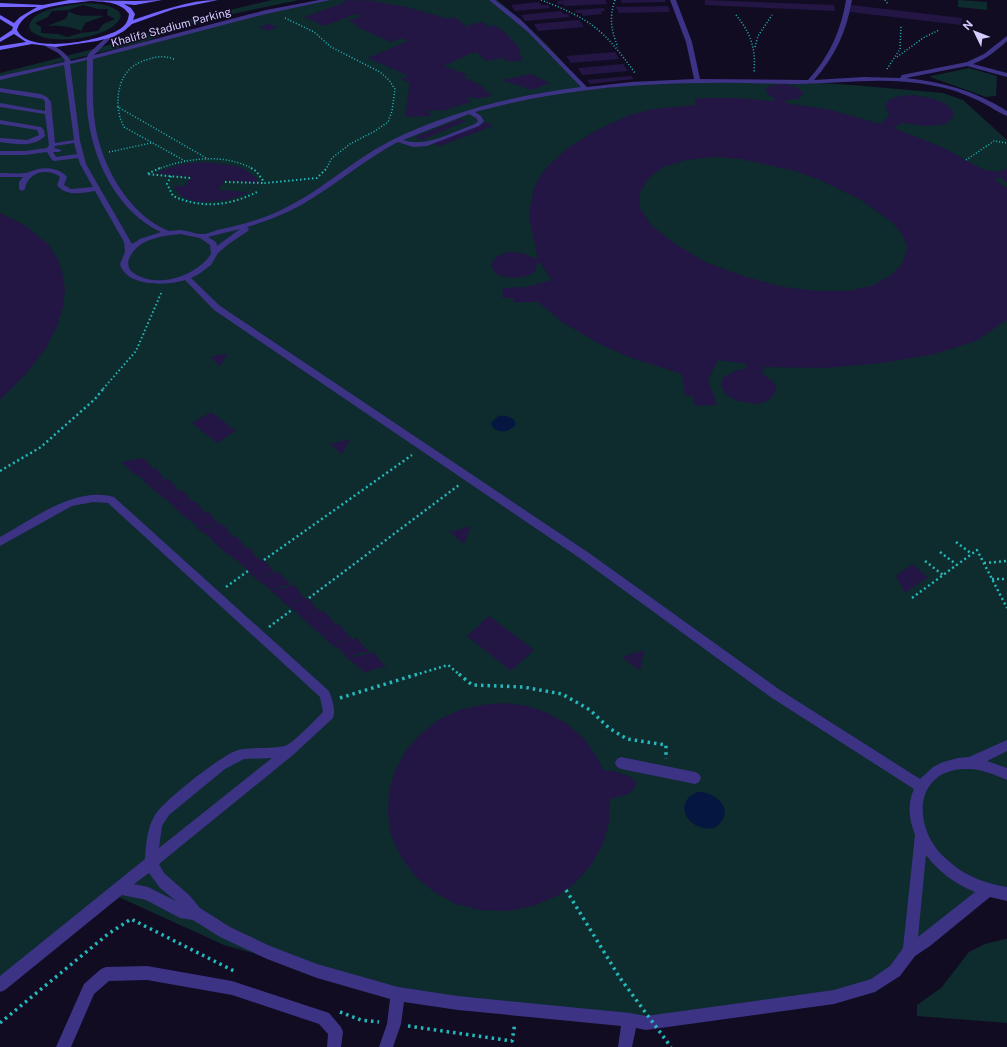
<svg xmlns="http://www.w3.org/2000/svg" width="1007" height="1047" font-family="'Public Sans',sans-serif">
<rect width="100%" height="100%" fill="#110c22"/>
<path fill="#0e2b2d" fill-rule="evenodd" d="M272 0H299L233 14 186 26 143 42 0 77V73L136 38 179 22Z
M327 0H497C530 26 561 56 585 90L654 83 788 81 852 85 943 93 963 100 1007 140V894L987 891 874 985 646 1023 458 1003 317 971 224 945 112 894 0 985V78L90 58 266 12Z
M958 0 987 2V10L958 7Z
M78 4C92 3 110 3 120 13L119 14 121 15C118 39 40 49 29 28 29 10 64 6 78 4ZM83 5 98 9H108L107 15 115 19 103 24 98 31 81 33 67 37 58 34 41 33V27L35 23 48 17 52 11 68 10Z
M68 11C79 18 91 15 104 16L85 23 81 31C71 26 59 25 47 26L65 19 68 15Z
M969 68 997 76 996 96 986 97 930 77 931 76Z
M1005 939H1007V1023L917 1016V1005L941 988 969 952 985 944Z"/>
<path fill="#051741" d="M498 416C505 415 510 416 515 421V426L507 431C500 432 493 431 491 423Z
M697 792C719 791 737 814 714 828 689 832 671 804 697 792Z"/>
<path fill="#231645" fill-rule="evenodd" d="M345 0 377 1V2L407 7 449 19 454 17 469 28 471 27 468 25 483 22 489 27 495 25 508 35 514 43H515L519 48 522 61H505L504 58 486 61 476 52 467 55 444 66 468 75 463 77 482 86 492 96 474 99 473 97 466 98 471 102 441 111 438 110 428 111V113L430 112 431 116 405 117 410 83 401 79 409 76 368 58 408 41 402 38 391 42 355 26 358 25 348 21 362 16 356 14 324 26 304 17 343 3Z
M568 0H605L607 4 565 6 563 4H558L557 1Z
M621 0H665L666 2 622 3Z
M705 0 834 5 835 11 705 5Z
M539 2 541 5H548L550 8 515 11 511 5Z
M851 5 962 18 961 25 850 12Z
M668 6 670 12 619 13 616 7Z
M604 8 605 11H601L602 14 583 16 581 13H576L575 10Z
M561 11 564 14H568L570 17 525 21 521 15Z
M579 20 584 27 538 31 534 24Z
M269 24 277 27 268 31 259 27Z
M615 52 619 59 571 63 566 56Z
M623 64 628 71 582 75 578 68Z
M531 74 550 83 532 90 502 80Z
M631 76 634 79 590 84 587 80Z
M785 84 796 87 803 92V94L798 99 785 100V103L831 110 880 124 890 115 886 109V103L891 99 900 96 913 95 932 98 944 103 951 108 954 114V117L945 124 927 126 902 123 894 128 944 148 982 169 997 172 1007 169V183L1001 177 994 179 1007 188V320L976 341 931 355 881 363 825 368 764 367 762 373 773 382 776 387 775 393 771 398 765 402 756 404 738 401 730 397 724 392 721 386 722 380 725 376 737 370 745 369 747 364 718 360 708 380 717 405 695 406 693 396H685L682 374 629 357 600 344 562 322 538 302H514V298H502L503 288 526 287 552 280 540 263H537L535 271 530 275 516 278 501 276 495 273 491 264 496 257 508 252 523 253 534 258H538L530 222 529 213 534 187 546 168 569 147 599 129 630 115 653 109 696 105 695 100 697 98H737L774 101 775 98 767 94 766 88 773 85ZM715 157 741 159 795 171 820 180 861 200 893 223 903 236 907 248 902 264 890 276 871 286 848 291H818L783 287 746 277 705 262 677 245 652 226 639 207 640 192 649 178 663 167 686 160Z
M460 119 466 121 422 140 415 137Z
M487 122 493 126 440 146 433 143Z
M205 162 236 166 246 170 256 178 258 183 225 180 218 190 249 192 228 200 200 202 187 199 180 195 173 186H184L192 177 155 173 182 164Z
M0 213 26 226 49 245 57 258 62 271 65 289 63 307 57 326 46 348 27 373 0 400Z
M228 353 220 366 210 357Z
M211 412 236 431 217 443 192 423Z
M350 439 342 454 330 444Z
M144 458 153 469 133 473 121 462Z
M156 468 165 480 146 483 141 477 133 473Z
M169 479 178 490 158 494 146 483Z
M182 490 192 501 172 505 166 499 158 494Z
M195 501 205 513 185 517 209 512 219 525H211L198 529 223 524 233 537 213 541 236 536 247 549 226 553 213 541 210 537 198 529 196 525 185 517 172 505Z
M471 526 464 544 450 532Z
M251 548 255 556 262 561 264 560 275 573 267 574 255 578 238 561 226 553Z
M912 564 928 577 905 593 896 576Z
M279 572 291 585 283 586 270 590 283 588 294 585 305 599 284 603 298 601 309 598 315 607 321 612 324 611 336 625 328 626 315 630 296 612 284 603 278 596 270 590 266 586 255 578Z
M489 616 534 650 511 671 467 636Z
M339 624 352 639 336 642 330 644 353 639 356 637 369 652 360 653 347 658 340 649 330 644 323 636 315 630Z
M644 650 640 671 622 657Z
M373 652 386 667 377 668 364 673 360 668 347 658 362 655Z
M504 703 527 706 548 713 567 724 584 739 597 757 603 770 614 771 631 777 636 782V786L629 794 610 799 609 822 603 844 591 865 575 883 557 896 533 906 508 911 481 910 456 904 434 892 415 876 401 857 391 835 388 813 389 790 396 769 407 749 422 733 440 719 460 710 482 705Z"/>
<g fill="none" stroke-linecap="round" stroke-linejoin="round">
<path stroke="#24b9bc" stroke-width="1.5" stroke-dasharray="1 2" stroke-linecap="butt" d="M541 0C591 19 604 30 635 73
M615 0C609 18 611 30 618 47
M885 0 888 4
M736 15C751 33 756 49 754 72
M285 18 314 32 331 47 380 72 389 80 395 89 392 111 388 122 375 131 350 144 332 158 326 169
M755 47 758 36 772 15
M897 57 923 38 939 30
M174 59C165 56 158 56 149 59 125 65 117 83 118 107L208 159
M887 69 900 49 901 26
M118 107 120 118 124 127 185 161
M109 152 151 143
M966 160 994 141 1007 143
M158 169C187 158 225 153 253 169"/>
<path stroke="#24b9bc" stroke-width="2" stroke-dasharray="1.5 2.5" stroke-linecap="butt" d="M160 168 147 174 190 178
M251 168 256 171 265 183 317 178 327 168
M171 176 167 184 173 196C202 209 229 206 257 192
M225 182 265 183
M103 389 136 351 162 291"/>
<path stroke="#24b9bc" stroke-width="2.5" stroke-dasharray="2 3" stroke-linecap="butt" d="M0 471 41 447 95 399 104 388
M956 542 972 554
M940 552 957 565
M264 560 412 455
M925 561 943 575
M984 563 1007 561
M992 579H1007
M226 587 248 571
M309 598 459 485
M912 598 977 550 1007 608
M269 627 293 609
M415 675 448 665 460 675"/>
<path stroke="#24b9bc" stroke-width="3.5" stroke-dasharray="2.5 4" stroke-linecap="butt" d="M459 674 472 685 523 687 562 694 590 710 609 728 627 739 666 745V759
M340 698 418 674
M340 1012 361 1020 379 1022
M0 1023 108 934 131 919 236 972
M408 1026 512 1041 515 1023"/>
<path fill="#3c3385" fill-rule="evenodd" d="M319 0H330L266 14 93 59C93 81 92 102 95 124 101 161 121 200 152 222 157 225 164 230 170 231 173 231 176 230 179 230 187 230 194 234 202 234 207 234 212 232 217 230 240 225 264 219 285 208 324 189 355 158 394 139 453 111 516 95 581 87L528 32 489 0H495L520 19 587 87 631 82 694 79 686 42 670 0H676L692 42 700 79 808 80C829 57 841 31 846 0H852C847 30 835 57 814 80L864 77 900 78 902 75 967 62 984 54 1007 36V41C996 51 986 59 973 64L1007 73V77L967 66 906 78C942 82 976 91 1007 111V116C999 113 991 107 983 103 968 95 952 89 935 86 890 76 844 83 799 84 769 84 739 82 708 83 630 83 551 91 475 112L481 116 484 121 479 126 427 146 413 147 398 142C367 158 341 181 311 199 291 212 270 220 247 227L249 229 248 231 230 243 218 253 211 265 199 274 191 278 220 306 589 553 780 690 920 779 933 767 943 762 958 758 969 757 1007 740V751L987 761 1007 768V780C995 775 982 769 969 769 915 767 911 824 943 856 961 874 982 883 1007 887V901L990 897 930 946 915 956 900 976 875 992 834 1004 646 1030 636 1028 632 1047H618L621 1026 458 1010 404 1002 401 1024 393 1047H379L387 1024 390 999 317 978 267 959 220 937 193 920 180 918 146 900 122 895 5 990 0 992V976L145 859C146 844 147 828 155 815 163 801 223 754 238 750 250 747 280 749 287 745 295 741 315 720 323 712L320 697 108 503 93 502 72 506 0 546V537C33 519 75 486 114 497L329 691C332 698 336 711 333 718L293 755 159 864 164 873 189 895 200 908 230 927 270 946 317 964 398 987 458 996 630 1013 646 1016 834 990 871 979 890 966 903 948 915 835C909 820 907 804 914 789L772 698 581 559 214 310 185 280C167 286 126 287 120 264L125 252 124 242 95 191C82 193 66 197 57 185L60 177C48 167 27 172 25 189L22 191 19 189V182L23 177H0V173C8 173 17 174 26 173 30 172 34 170 38 169 49 167 60 169 67 177L64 185 71 189 93 187 80 164 78 158 54 161 52 160 47 152 25 155H0V151H25L47 148 49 145 45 114 0 107V103L45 111V102L43 99 0 92V88L41 94 47 97 51 102 55 143 74 140 64 65 0 80V76L64 62 65 60 58 53 45 46V44C54 43 66 53 71 61L87 57 89 53 111 33 113 34V36L94 55 266 10ZM87 60C87 82 85 103 89 124 96 167 120 213 161 232L140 239 132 244 86 164 80 141 70 64ZM469 114 476 118 478 121 475 124C452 132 427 148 403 140ZM74 143 77 154 56 157 53 152H59L62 150 54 148 55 146ZM240 229 217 246 216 242 208 237ZM180 234 200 238 210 245 211 254C196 277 153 291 130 270 127 264 128 260 131 255 141 238 163 236 180 234ZM272 758 159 848 162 826 169 815 225 769 244 759ZM926 855C939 872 955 884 975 892L918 937ZM149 873 160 888 176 901 148 887 134 884Z
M0 120 41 127 44 130 45 136C33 148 15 144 0 142V138L27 140 39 135 37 130 0 124Z
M621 757 695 772 699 774 701 778 699 782 695 784 621 769 617 767 615 763 617 759Z
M147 966 232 981 329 1013 341 1027 343 1032 341 1047H327L328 1034 319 1024 232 995 147 980 109 981 94 994 71 1047H56L84 984 101 969 106 967Z"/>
<path fill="#7364ff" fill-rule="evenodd" d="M69 0 135 1 162 0 135 5 124 4 131 8 135 14 133 20C161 11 188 0 218 0L174 9 132 24 124 31 113 37 97 41 56 47 32 44 0 50V46L26 42 14 34 0 42V38L12 30 13 27 0 19V15L14 23 20 17 37 7H0V3L43 5ZM90 1C104 2 120 1 129 14 128 21 126 25 120 29 102 41 28 55 17 30 24 5 69 4 90 1Z"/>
<path stroke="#24b9bc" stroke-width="3.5" stroke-dasharray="2.5 4" stroke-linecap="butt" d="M566 890 620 978 671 1047"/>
</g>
<g text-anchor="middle" stroke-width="3" stroke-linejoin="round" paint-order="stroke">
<g font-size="11" fill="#d6cdff" stroke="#110c22">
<text transform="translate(171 27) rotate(-15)" y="4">Khalifa Stadium Parking</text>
</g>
</g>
<g transform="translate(975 32) rotate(313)" stroke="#110c22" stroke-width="3" paint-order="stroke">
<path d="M0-3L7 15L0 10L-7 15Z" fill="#d6cdff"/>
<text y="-6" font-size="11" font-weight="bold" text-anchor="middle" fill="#d6cdff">N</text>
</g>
</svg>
